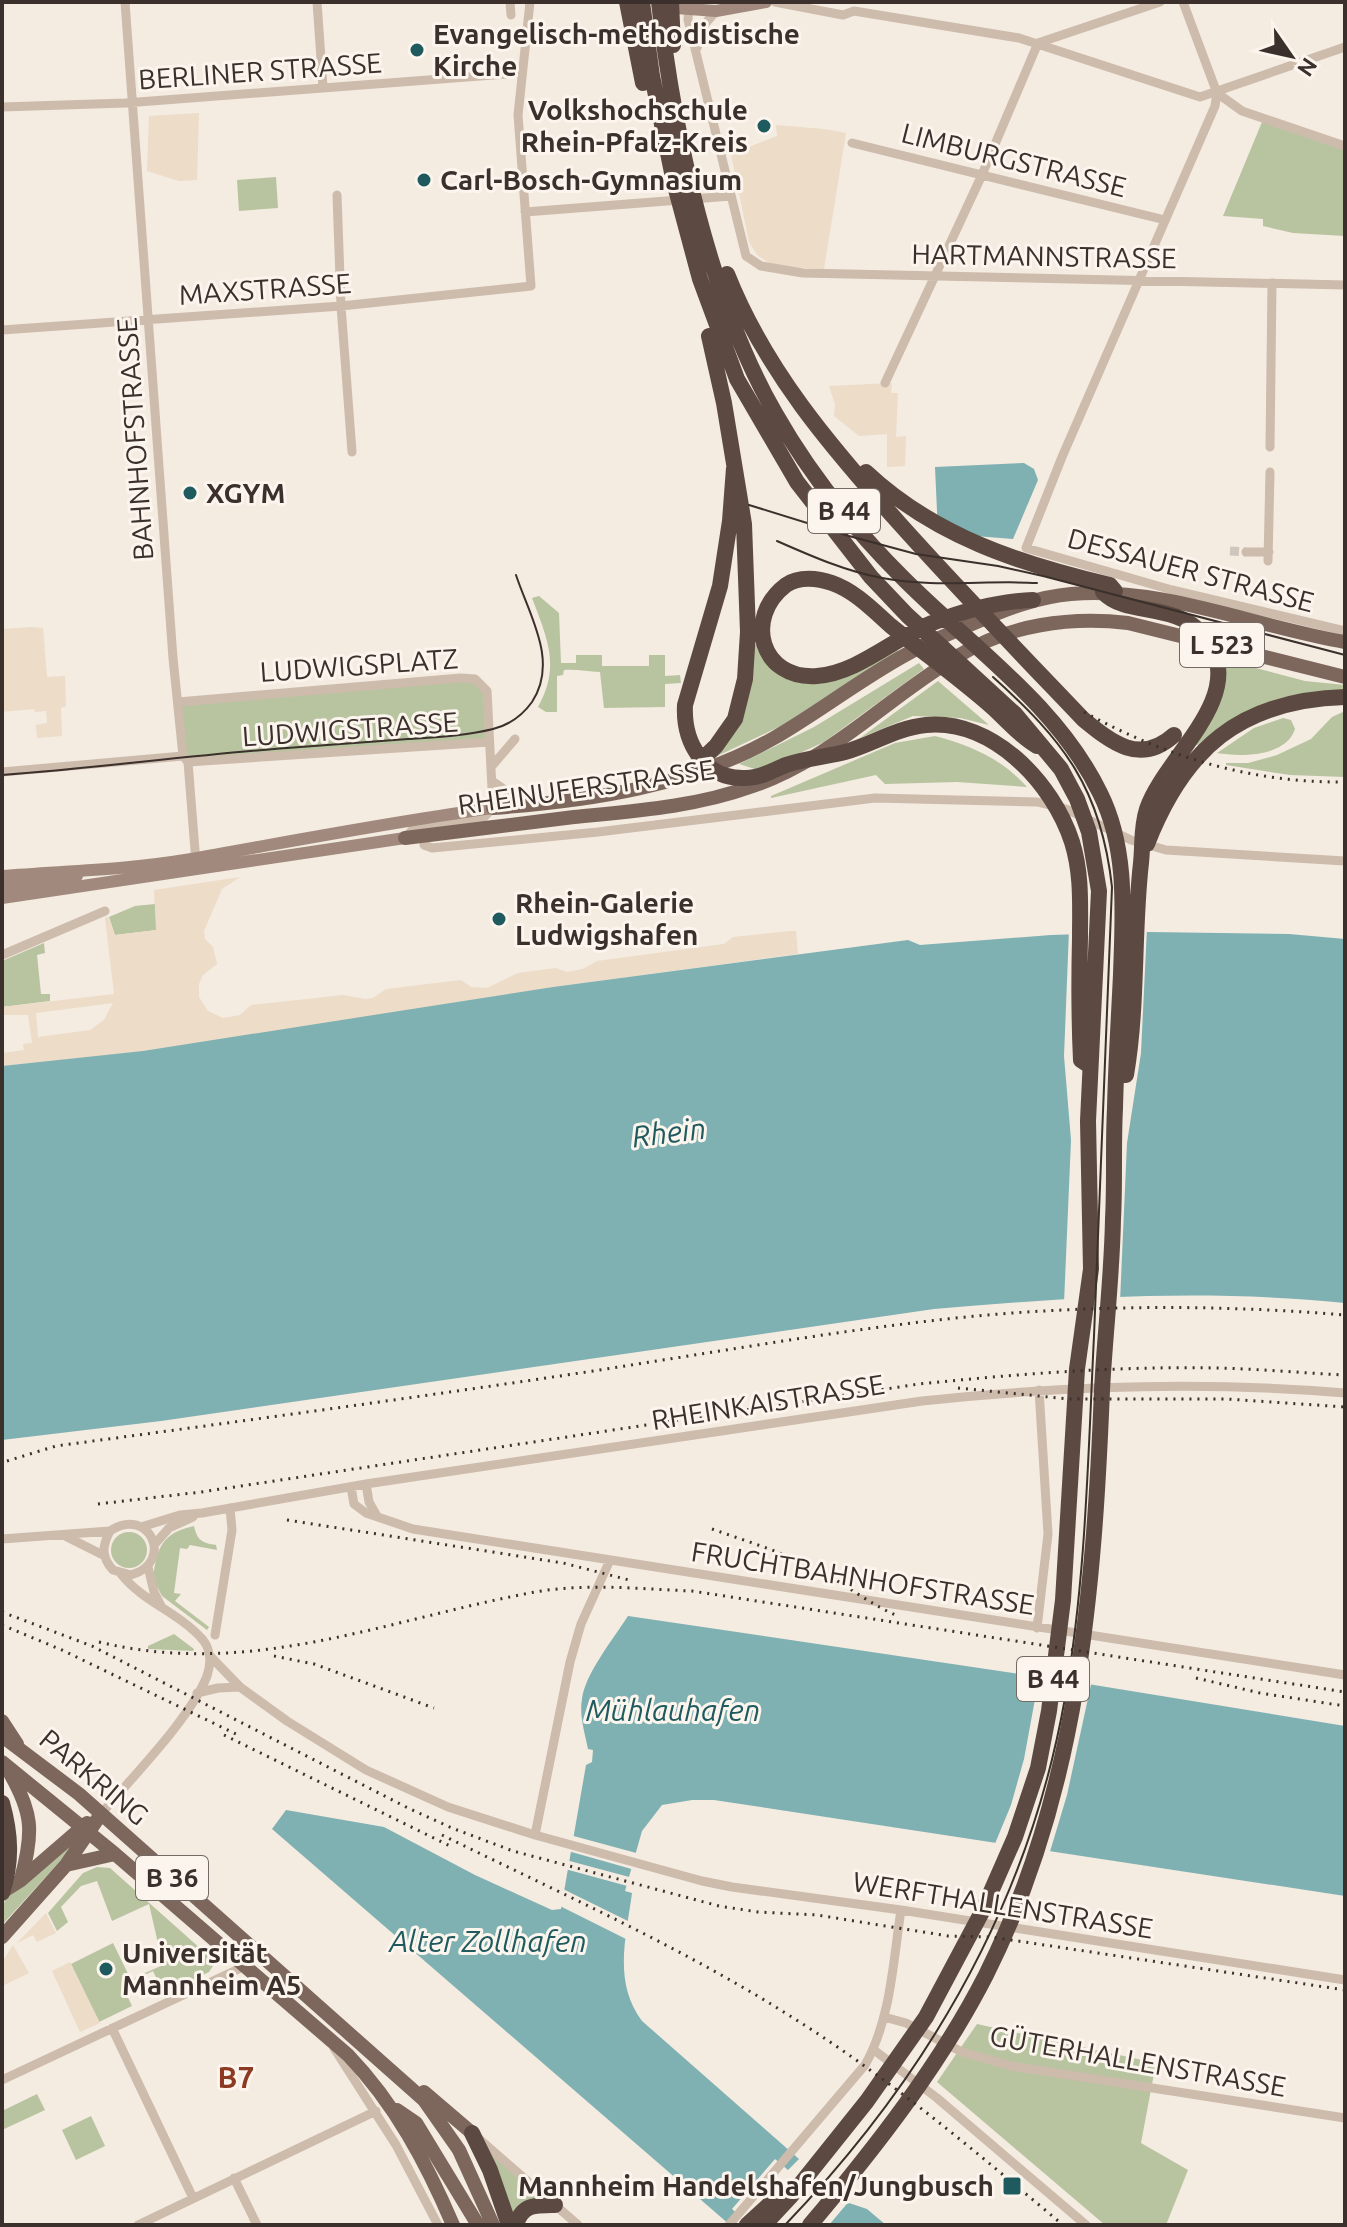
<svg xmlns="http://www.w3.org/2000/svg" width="1347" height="2227" font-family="Ubuntu,sans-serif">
<rect width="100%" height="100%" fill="#f4ebe1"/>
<path fill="#b8c4a0" d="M1262 122 1345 150V236L1293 233 1263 226V219L1223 216Z
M276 177 278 208 239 211 237 180Z
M539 596 559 613 561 663H576V655H602V666H649V655H665V676L680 675 681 683 665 684V707L604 708 600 672C588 672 577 669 564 670L563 675 557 676V712H546L538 707C561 666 547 638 532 598Z
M756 643 776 671 787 679 807 683 897 648 898 652 781 726 713 758Z
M1221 653 1252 667 1305 681 1345 685V692L1214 732 1198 745 1193 744C1221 706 1224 701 1221 653Z
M919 663 924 669 824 742 761 771 739 764 814 727Z
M461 678 482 683 489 742 188 762 178 702Z
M938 681 989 725 960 718 913 716 860 738Z
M1345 711V777L1290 775 1226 765V763H1248L1277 755 1311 739 1332 717Z
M1283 718 1291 720 1295 729C1286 757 1241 757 1217 753L1254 728Z
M935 736C972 746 1002 759 1027 787L957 782 885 784 876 775 771 798V796L895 743Z
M155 904 157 930 115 935 109 917 135 906Z
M44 943 45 953 37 955 41 994H50V1001L2 1007V961Z
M194 1526C197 1540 202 1543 216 1545L217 1550 190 1545 187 1549 180 1548 174 1593 181 1594 175 1601 209 1627 207 1630 162 1596 153 1579C157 1547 162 1533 194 1526Z
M111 1550a18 18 0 1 1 36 0a18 18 0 1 1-36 0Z
M174 1634 194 1649 193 1651 148 1649V1646Z
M69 1845 72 1848 2 1925V1907L7 1897 32 1879Z
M97 1867 110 1868 211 1958 213 1966 209 1972 164 1994 153 1971 134 1980 136 1977 163 1965 149 1904 112 1921 97 1881 81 1886 61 1907 68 1922 57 1931 48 1913 83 1873Z
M113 1943 132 1982 123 1987 132 2006 99 2022 71 1964Z
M977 2024 1156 2063 1141 2143 1188 2170 1166 2225H1105L937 2082Z
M37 2094 45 2110 2 2130V2111Z
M91 2116 105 2146 76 2160 62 2130Z
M491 2154 541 2199 513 2217Z"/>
<path fill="#ecdcc8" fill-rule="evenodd" d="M199 113 197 180 179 181 147 171 149 116Z
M776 125 824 129 846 133 824 269 785 267 769 263 757 255 749 242 731 154 777 136Z
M892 383 891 393H898L896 437 906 436 905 466 887 467V434L859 436 834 416 835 404 829 386Z
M32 627 43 628 47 677 65 676 66 706 61 708 62 736 37 738 36 725 47 723 46 711 35 712 34 709 2 712V629Z
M240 877 222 889 204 931 205 939 213 947 217 964 203 975 199 984V997L208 1011 223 1018 240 1015 251 1005 343 995 365 999 373 998 386 989 461 980 471 987 487 988 518 973 556 968 567 972 583 969 597 961 724 944 733 937 790 931H796L798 954 553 987 169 1050 2 1066V1053L24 1050 23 1044 32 1043 28 1015H2V1007L114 994 105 918 108 917 115 935 156 930 154 890ZM113 1003 104 1020 90 1030 38 1037 36 1013Z
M46 1913 56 1933 37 1942 33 1935 17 1943Z
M13 1945 29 1973 2 1986V1962Z
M70 1962 100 2023 80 2032 52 1971Z"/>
<path fill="#7fb0b2" d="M1024 463 1034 469 1038 480 1013 539 938 533 935 467Z
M1149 932 1289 934 1345 939V1303C1209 1289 1070 1297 934 1309L161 1421 2 1440V1066L143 1051 553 987 908 940 920 945 1051 935Z
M628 1616 1088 1684 1345 1726V1896L714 1800H692L662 1805 642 1831 625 1891 632 1893C626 1938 613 1982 642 2021L849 2203 867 2209 886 2225H730L272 1829 286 1810 384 1827 475 1875 552 1910 561 1909 586 1765 592 1762 593 1750 588 1749C585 1733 579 1716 582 1699 585 1674 614 1638 628 1616Z"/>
<path fill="#f4ebe1" d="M1147 928 1141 1053 1127 1143 1120 1302 1064 1303 1071 1140 1064 1056 1069 930Z
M1040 1672 1092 1680 1067 1795 1049 1855 994 1846 1011 1805 1024 1759Z
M570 1835 640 1854 635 1870 568 1851Z
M566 1860 633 1878 631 1887 565 1869Z
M561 1888 632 1923 630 1941 558 1905Z
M801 2157 851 2199 829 2225H730L740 2216 732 2209 775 2159 788 2170Z"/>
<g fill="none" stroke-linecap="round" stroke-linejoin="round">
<path stroke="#cfc6bd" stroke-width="9" stroke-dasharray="9 4.5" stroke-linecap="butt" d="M1230 551 1246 552"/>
<path stroke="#cdbbac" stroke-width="9" d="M125 2 173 658 183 756 188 762 196 863
M317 2 323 87
M510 2 511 15
M689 2 688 20 746 256 761 266 803 273 1345 285
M775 2 843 15 854 11 1019 38 1200 97 1345 47
M1183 2 1217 93 1215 106 1062 457 1026 548 1172 590 1345 631
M1038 43 1160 2
M697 48 705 24 716 11
M1217 93 1242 111 1345 146
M2 107 125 103 521 73
M852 143 1165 220
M337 195 341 306 352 452
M525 212 731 196
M2 330 341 306 531 286 518 115 530 2
M885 383 981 177 1038 43
M1270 447 1272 283
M1246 552H1269
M1268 561 1270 472
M178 702 461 678 475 679 487 691 493 808 483 818 414 828 406 837
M188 762 489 742
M491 767 515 739
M2 772 183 756
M492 781 525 804
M424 845 432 848 598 832 875 798 1037 802 1066 809 1131 840 1166 850 1345 861
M2 955 105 911
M366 1484 369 1502 377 1516
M351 1487 354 1504 366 1513 413 1529 1345 1675
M141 1527 180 1515 202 1513 366 1484 922 1401C1062 1386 1204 1381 1345 1393
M67 1537 103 1555
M2 1539 110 1531C150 1505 175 1563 131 1575L113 1570C101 1557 102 1546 110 1531
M154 1545 169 1528 193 1517
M148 1567 154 1592 161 1606
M1037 1628 1048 1534 1039 1390
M215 1635 232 1530 230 1508
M210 1656 240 1687 287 1721 366 1770 448 1807 535 1835 702 1881 732 1887 901 1910 1345 1980
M197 1693 218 1688 240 1687
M101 1814C132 1777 190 1719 207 1676 211 1664 211 1650 203 1640 180 1613 143 1602 121 1574
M535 1835 570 1662 581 1624 610 1560
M884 2017 906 2023 962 2052 1011 2066 1345 2118
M112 2028 193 2198
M334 2048 396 2145 438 2225
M874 2050 937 2098 1086 2225
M2 2080 245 1966
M478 2138 578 2225
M234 2178 257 2225
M138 2225 376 2111
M729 2225 865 2065C891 2019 893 1962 901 1910"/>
<path stroke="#a18a7d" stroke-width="12" d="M663 7 716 11 766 2
M2 876C63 871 125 870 185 860 288 842 390 822 493 808
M2 888 77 876
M2 898 405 838"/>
<path stroke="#7d675c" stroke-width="14" d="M493 808C590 801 688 787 774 738 819 712 861 679 907 654 930 641 955 631 979 621 1009 608 1038 597 1071 594 1161 586 1256 627 1345 642
M405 838C461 831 518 824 574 817 635 811 695 807 753 786 832 759 888 697 958 656 1008 625 1070 616 1128 623L1345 677
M2 1721 17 1744
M2 1736 79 1794 424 2100 459 2150 493 2225
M2 1762 115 1854 348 2055C395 2104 426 2162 453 2225
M8 1770C33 1812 34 1832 21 1879
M66 1865 115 1854
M2 1892 21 1880 87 1823
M2 1937 66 1865 101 1814
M424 2092 472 2133
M397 2110 416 2123 478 2225"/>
<path stroke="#5c4a42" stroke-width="16" d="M627 2 643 83
M642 2 652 76 674 182 700 279 737 379 797 482 871 577 907 615 1015 714 1061 769 1077 799 1089 832 1099 891 1088 1121 1091 1269 1077 1369 1063 1600 1049 1711 1038 1768 1015 1837 983 1910 926 2017 867 2101 791 2196 764 2225
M659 2C673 132 710 300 775 413 809 473 854 529 902 577 970 646 1057 704 1100 793 1128 849 1123 913 1121 974 1119 1018 1116 1063 1115 1108 1113 1145 1115 1182 1113 1219 1112 1276 1105 1333 1102 1390 1094 1591 1078 1792 986 1975 940 2065 875 2148 810 2225
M671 2 673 45
M727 274C765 370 831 447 899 523 959 590 1021 654 1083 719 1111 742 1140 766 1174 735
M734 468 730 521 720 586 685 705C683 742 704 780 746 778 761 778 773 770 786 765 805 758 826 757 845 752 873 744 896 728 926 725 993 719 1053 783 1072 842 1082 874 1080 905 1080 938 1079 979 1079 1019 1081 1060L1087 1064
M866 472C934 536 1020 564 1110 585L1115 591
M1103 592C1129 620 1185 597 1212 648 1241 702 1164 759 1147 809 1141 827 1143 844 1141 863 1133 933 1138 1005 1126 1075
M1033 600C1000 601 963 611 932 623 894 638 858 673 817 676 761 680 743 618 786 585 799 576 818 578 832 583 855 591 873 610 891 626 924 653 959 678 991 706 1007 720 1018 735 1037 746
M685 776 716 746 735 719 745 679 748 632 744 524 724 403 709 336
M1147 844C1184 749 1240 700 1345 697
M2 1803C11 1835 12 1862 2 1893
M472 2133 490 2170 509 2225
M516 2225C522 2204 536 2205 555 2205
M747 2225 773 2201"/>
<path stroke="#3b302b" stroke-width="2" d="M749 505 849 536 916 554 998 566 1043 576 1345 655
M777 541C811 556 845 571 882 578 933 588 986 580 1037 583
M2 775C97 768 192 755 287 748 327 745 368 742 408 739 436 737 465 736 493 729 509 725 522 716 532 702 559 661 529 615 516 575
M785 2225C928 2076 1029 1903 1065 1698 1086 1579 1088 1456 1094 1336 1100 1186 1107 1036 1112 887 1101 788 1064 741 993 677"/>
<path stroke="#3b302b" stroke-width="3" stroke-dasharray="2 6" stroke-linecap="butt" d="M1084 712C1166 757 1252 783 1345 782
M958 1388 1069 1399H1227L1345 1407
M7 1461 56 1446C235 1422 414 1398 593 1371 724 1351 855 1327 987 1315 1105 1305 1226 1305 1345 1315
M98 1504 201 1492 919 1384C1018 1374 1117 1366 1217 1368 1260 1369 1303 1373 1345 1375
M287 1520 563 1563 633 1581
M712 1529C749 1542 788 1554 822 1572 848 1586 871 1605 898 1616
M2 1612 92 1646 408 1808 452 1828 513 1851 719 1906 758 1912 817 1915 948 1936 991 1937 1345 1990
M2 1625 62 1650 238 1735
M99 1642C251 1679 388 1619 535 1592 587 1583 640 1589 692 1591L1345 1692
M274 1656 314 1664 434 1708
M1196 1678 1260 1693 1345 1706
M224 1735 450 1846
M442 1835C562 1894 686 1949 798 2021 893 2081 977 2153 1063 2225"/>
</g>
<g fill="#1f5a5e" stroke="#fbf5ee" stroke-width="3">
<circle cx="417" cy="50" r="8"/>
<circle cx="764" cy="126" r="8"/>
<circle cx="424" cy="180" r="8"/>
<circle cx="190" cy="493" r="8"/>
<circle cx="499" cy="919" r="8"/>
<circle cx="106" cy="1969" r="8"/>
<rect x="1002" y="2176" width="20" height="20" rx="4"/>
</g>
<g text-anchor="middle" stroke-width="6" stroke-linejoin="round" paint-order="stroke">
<g fill="#fbf5ee" stroke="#756b66" stroke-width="2">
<rect x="808" y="489" width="72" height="44" rx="6"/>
<rect x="1180" y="623" width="84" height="44" rx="6"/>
<rect x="1017" y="1657" width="72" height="44" rx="6"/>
<rect x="136" y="1856" width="72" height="44" rx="6"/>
</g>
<g font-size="26" font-weight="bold" fill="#3b302b">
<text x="844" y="520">B 44</text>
<text x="1222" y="654">L 523</text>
<text x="1053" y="1688">B 44</text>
<text x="172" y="1887">B 36</text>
</g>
<g font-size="28" font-weight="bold" fill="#3b302b" stroke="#fbf5ee" text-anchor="start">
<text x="433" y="44">Evangelisch-methodistische<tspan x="433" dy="32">Kirche</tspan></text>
<text x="748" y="120" text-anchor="end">Volkshochschule<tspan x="748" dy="32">Rhein-Pfalz-Kreis</tspan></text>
<text x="440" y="190">Carl-Bosch-Gymnasium</text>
<text x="206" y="503">XGYM</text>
<text x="515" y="913">Rhein-Galerie<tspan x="515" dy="32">Ludwigshafen</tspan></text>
<text x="122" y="1963">Universität<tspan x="122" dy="32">Mannheim A5</tspan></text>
<text x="994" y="2196" text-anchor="end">Mannheim Handelshafen/Jungbusch</text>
</g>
<g font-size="28" fill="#3b302b" stroke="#fbf5ee">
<text transform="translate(260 71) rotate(-4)" y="10">BERLINER STRASSE</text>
<text transform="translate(1014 160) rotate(14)" y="10">LIMBURGSTRASSE</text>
<text transform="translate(1044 256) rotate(1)" y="10">HARTMANNSTRASSE</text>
<text transform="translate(265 289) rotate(-4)" y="10">MAXSTRASSE</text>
<text transform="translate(135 439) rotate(-94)" y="10">BAHNHOFSTRASSE</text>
<text transform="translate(1191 570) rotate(15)" y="10">DESSAUER STRASSE</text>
<text transform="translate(359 665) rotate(-4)" y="10">LUDWIGSPLATZ</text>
<text transform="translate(350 729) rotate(-4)" y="10">LUDWIGSTRASSE</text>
<text transform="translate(586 787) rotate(-8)" y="10">RHEINUFERSTRASSE</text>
<text transform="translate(768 1402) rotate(-9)" y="10">RHEINKAISTRASSE</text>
<text transform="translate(863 1578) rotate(9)" y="10">FRUCHTBAHNHOFSTRASSE</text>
<text transform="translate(94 1777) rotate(40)" y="10">PARKRING</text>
<text transform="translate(1003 1905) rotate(9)" y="10">WERFTHALLENSTRASSE</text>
<text transform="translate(1138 2061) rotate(10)" y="10">GÜTERHALLENSTRASSE</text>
</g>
<g font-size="30" font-style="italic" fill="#1f5a5e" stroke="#fbf5ee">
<text transform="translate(669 1133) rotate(-7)" y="10">Rhein</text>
<text x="673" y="1721">Mühlauhafen</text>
<text x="488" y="1952">Alter Zollhafen</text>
</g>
<g font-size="30" font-weight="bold" fill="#8c3b22" stroke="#fbf5ee">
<text x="236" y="2088">B7</text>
</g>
</g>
<rect width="1347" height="2227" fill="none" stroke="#3b302b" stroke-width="8"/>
<g transform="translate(1291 56) rotate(124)" stroke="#fbf5ee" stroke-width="6" paint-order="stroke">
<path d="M0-6L14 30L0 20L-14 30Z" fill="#3b302b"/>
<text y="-12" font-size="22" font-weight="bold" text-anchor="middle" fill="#3b302b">N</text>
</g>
</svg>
